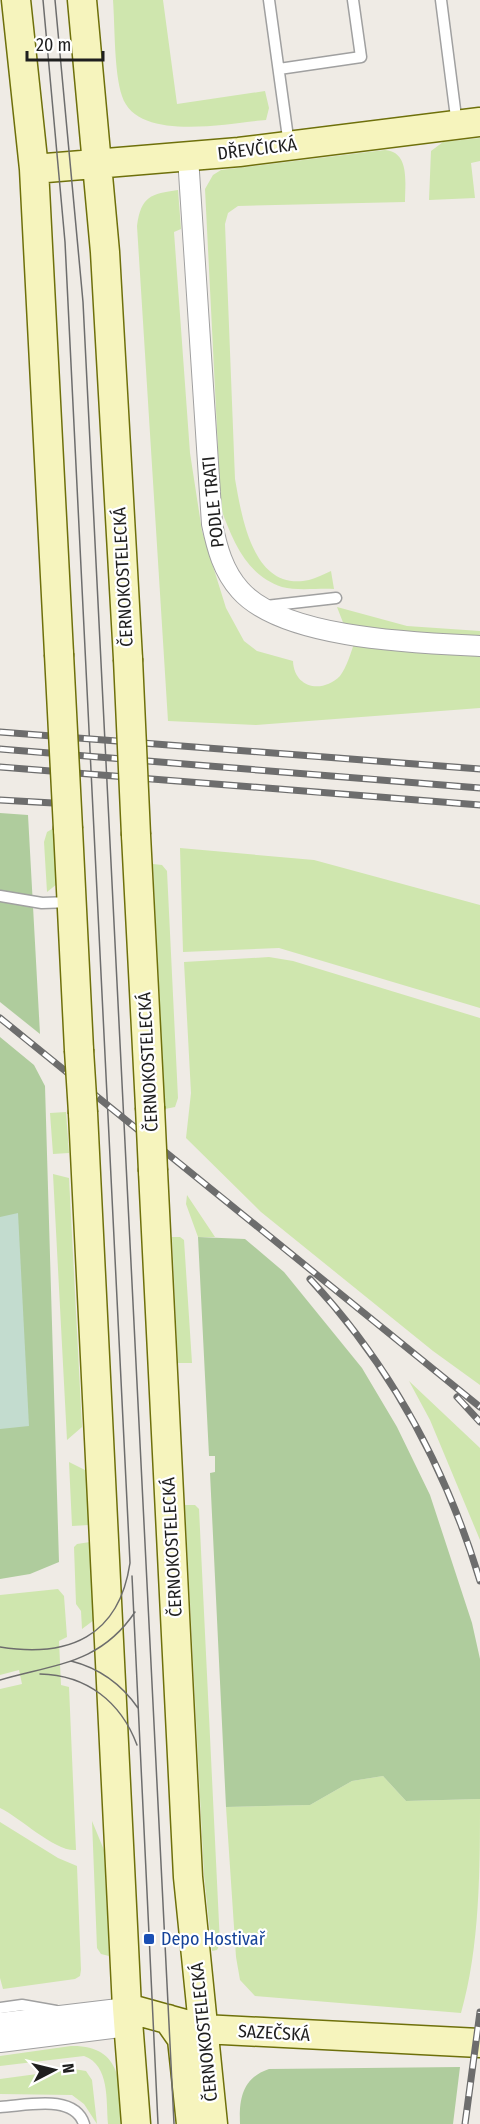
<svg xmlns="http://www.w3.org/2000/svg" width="480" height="2124" font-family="'Fira Sans Condensed',sans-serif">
<rect width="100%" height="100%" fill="#efebe5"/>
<path fill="#cfe6ae" d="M113 0H163L177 104 265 91 269 108 266 120C229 123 137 143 122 96 114 72 115 27 113 0Z
M480 138V161L471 163 475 198 429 200 431 151 443 142Z
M385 150C410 152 405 183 405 202L238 206 228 213 225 224 235 479C242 518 253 592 309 580 316 578 324 574 331 571L334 589C318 588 297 591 282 587 246 575 233 541 221 509L205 189 213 175 221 170Z
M178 190 181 229 174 232 190 453 202 531 226 608 244 641 257 651 293 661C294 688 322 694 340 676 347 667 351 652 355 641L480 652V708L256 725 168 721 137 226C141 196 151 194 178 190Z
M337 607 407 626 480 631V639L408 637 344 625Z
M54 828 57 884 47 892 44 842 47 832Z
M180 848 314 860 480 905V1008L279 948 183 952Z
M153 864 162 865 167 871 178 1098 175 1107 165 1109Z
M269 957 293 961 480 1018V1385L433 1351 261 1212 186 1138 191 1093 184 962Z
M66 1112 69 1153 53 1154 50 1113Z
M53 1174 69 1178 82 1427 67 1440Z
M187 1195 215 1237H198L186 1204Z
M172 1237H180L184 1240 192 1363H178Z
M409 1381 480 1448V1540L430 1420Z
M69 1462 87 1471 89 1525 72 1526Z
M185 1505H195L199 1509 220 1944 217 1950 212 1951 204 1875Z
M90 1542 94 1620 82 1629 81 1611 76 1604 74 1547 77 1544Z
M58 1589 64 1596 67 1637 59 1641 61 1685 69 1687 76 1850C55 1852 21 1818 0 1808V1689L22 1684 19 1670 0 1675V1595Z
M383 1776 406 1801 480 1799C480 1869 480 1947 461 2013L255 1996 240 1980 236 1957 226 1807 310 1805 352 1781Z
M92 1821 104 1850 109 1956 101 1954 97 1948Z
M0 1822 58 1858 77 1866 81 1970 80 1976 75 1979 3 1989 0 1978Z
M71 2046C123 2045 120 2085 123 2124H108C106 2101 110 2065 84 2056L0 2066V2056Z
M74 2069 86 2071 92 2080 97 2124 84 2104 72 2095 0 2094V2079Z"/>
<path fill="#afcc9d" d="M0 813 28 815 40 1034 0 1002Z
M0 1037 34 1065 45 1086 59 1562 30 1574 0 1579Z
M198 1237 245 1239 284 1272 362 1368 397 1427 430 1495 472 1623 480 1659V1799L406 1801 383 1776 352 1781 310 1805 226 1807 210 1473 215 1472V1456H209Z
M460 2067 453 2124H240C239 2099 242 2078 269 2069Z"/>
<path fill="#c3dccf" d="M18 1213 29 1426 0 1429V1217Z"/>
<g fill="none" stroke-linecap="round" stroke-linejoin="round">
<g stroke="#a0a0a0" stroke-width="13">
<path id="lane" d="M269 0 289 145
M441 0 457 125
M279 69 361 57 353 0
M266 606 336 598
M0 896 42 903 72 902
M0 2008 22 2005 56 2011
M0 2107C25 2106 74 2093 84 2124"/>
</g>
<g stroke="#a0a0a0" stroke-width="22">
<path id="street" d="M188 157 212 524C217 548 223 571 240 590 283 639 418 643 480 646
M0 2023 127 2008
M0 2042 128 2026"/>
</g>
<g stroke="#6e700b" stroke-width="31">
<path id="secondary" d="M16 0 34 169 59 654
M82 0 105 252 128 659
M34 169 239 152 480 122
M68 829 79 1050
M136 835 150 1107
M83 1113 127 2008 136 2124
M153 1171 188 1877 213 2124
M127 2008 203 2029 480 2043
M168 2019 182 2039 191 2124"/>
</g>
<use href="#lane" stroke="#fff" stroke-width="10"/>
<use href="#street" stroke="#fff" stroke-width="20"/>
<use href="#secondary" stroke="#f6f4bd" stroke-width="28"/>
<path stroke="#6d6d6d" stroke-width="1.5" d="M55 0 83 302 174 2124
M132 1576 158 2124
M0 1647C68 1658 119 1637 130 1563L65 242 43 0
M71 1661C99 1668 122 1685 138 1708
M40 1674C87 1675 121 1702 137 1745
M0 1680C55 1664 100 1664 135 1612"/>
<g stroke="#6d6d6d" stroke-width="7">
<path id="rail" d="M0 732 480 769
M0 749 480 788
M0 767 480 805
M0 800 53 803
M0 1018 480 1407
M310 1279C391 1366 446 1468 480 1581
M457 1397 480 1422
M465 2124 480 2012"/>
</g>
<use href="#rail" stroke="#fff" stroke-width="4.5" stroke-dasharray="14" stroke-linecap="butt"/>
<g stroke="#6e700b" stroke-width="31" stroke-linecap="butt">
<path id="secondary-bridge" d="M59 654 68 829
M128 659 136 835
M79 1050 83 1113
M150 1107 153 1171"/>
</g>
<use href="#secondary-bridge" stroke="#f6f4bd" stroke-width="28"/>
</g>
<rect fill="#1a4fb4" stroke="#fff" stroke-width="2" x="143" y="1933" width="12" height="12" rx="3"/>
<g text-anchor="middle" stroke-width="4.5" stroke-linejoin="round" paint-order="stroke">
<g font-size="18" fill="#1f1f1f" stroke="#fff">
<text transform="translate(257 149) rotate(-7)" y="6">DŘEVČICKÁ</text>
<text transform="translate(213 502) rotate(-96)" y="6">PODLE TRATI</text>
<text transform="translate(123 577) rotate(-93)" y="6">ČERNOKOSTELECKÁ</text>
<text transform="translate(148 1062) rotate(-93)" y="6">ČERNOKOSTELECKÁ</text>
<text transform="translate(172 1547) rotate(-93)" y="6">ČERNOKOSTELECKÁ</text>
<text transform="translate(204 2032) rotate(-96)" y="6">ČERNOKOSTELECKÁ</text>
<text transform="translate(274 2033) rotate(3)" y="6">SAZEČSKÁ</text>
</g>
<g font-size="18" fill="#164399" stroke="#fff" text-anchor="start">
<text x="161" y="1945">Depo Hostivař</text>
</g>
</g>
<g transform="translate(54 2070) rotate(83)" stroke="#ffffff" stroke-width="4.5" paint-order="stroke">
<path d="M0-4.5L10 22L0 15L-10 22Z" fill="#1f1f1f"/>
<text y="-9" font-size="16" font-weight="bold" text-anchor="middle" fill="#1f1f1f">N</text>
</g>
<path d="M27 51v9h76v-9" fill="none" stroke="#1f1f1f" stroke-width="3"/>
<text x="36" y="51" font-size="18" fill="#1f1f1f" stroke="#ffffff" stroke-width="4.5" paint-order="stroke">20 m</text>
</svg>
